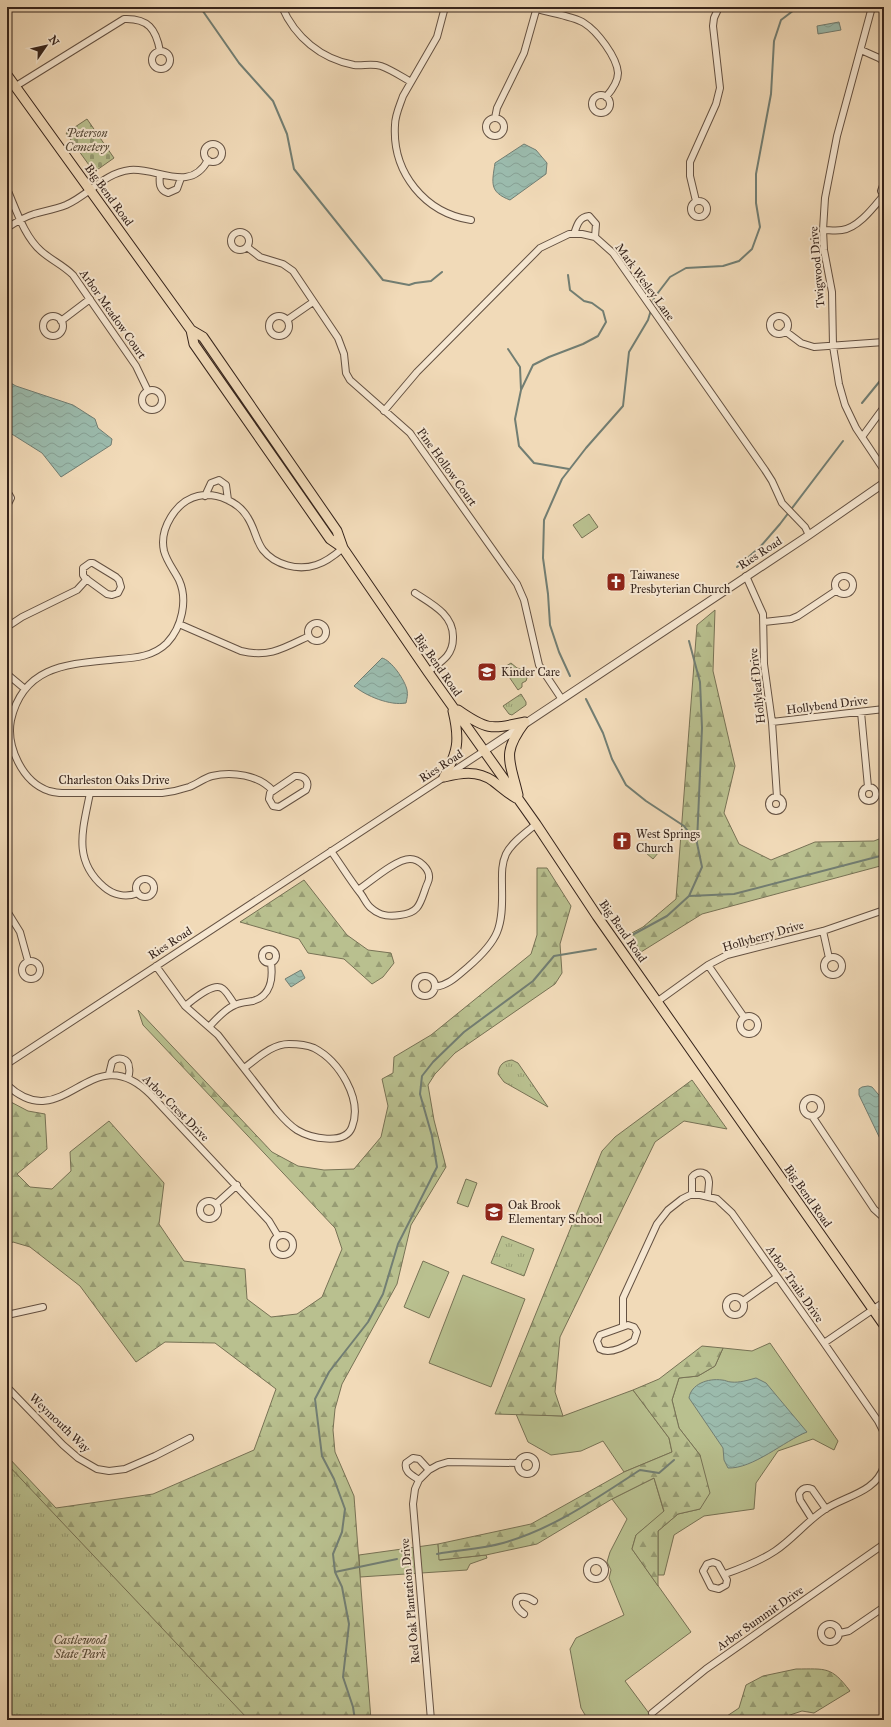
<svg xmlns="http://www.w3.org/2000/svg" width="891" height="1727" font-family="'IM FELL Great Primer',serif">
<defs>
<pattern id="forest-firs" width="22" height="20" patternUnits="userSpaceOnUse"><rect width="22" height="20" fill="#b9c08f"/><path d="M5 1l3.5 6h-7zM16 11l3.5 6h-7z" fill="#979c74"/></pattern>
<pattern id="cemetery-stones" width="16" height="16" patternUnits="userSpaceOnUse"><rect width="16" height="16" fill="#b9c08f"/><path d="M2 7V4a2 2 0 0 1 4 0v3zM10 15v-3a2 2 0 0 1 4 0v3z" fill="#979c74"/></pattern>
<pattern id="park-tufts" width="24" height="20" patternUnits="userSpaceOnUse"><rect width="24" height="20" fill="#b9c08f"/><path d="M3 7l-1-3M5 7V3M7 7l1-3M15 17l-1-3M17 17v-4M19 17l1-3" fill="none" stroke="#979c74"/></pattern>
<pattern id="water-waves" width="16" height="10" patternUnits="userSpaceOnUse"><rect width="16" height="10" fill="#9bbbad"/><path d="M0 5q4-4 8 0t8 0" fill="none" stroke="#86a094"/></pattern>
</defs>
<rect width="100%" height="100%" fill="#f1dab8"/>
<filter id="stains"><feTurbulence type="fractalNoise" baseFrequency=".005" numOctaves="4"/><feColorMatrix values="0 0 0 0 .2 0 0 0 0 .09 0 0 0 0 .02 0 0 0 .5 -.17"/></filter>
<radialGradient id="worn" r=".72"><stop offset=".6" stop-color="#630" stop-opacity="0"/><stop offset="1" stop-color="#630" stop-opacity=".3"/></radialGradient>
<path fill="#b9c08f" stroke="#777255" d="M589 514 598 527 582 538 573 525Z
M466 1179 477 1183 468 1207 457 1203Z
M423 1261 449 1272 429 1318 404 1307Z
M463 1275 525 1299 491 1387 429 1363Z
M770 1343 838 1441 834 1450 813 1439 778 1451 756 1483 754 1509 704 1516 674 1535 664 1575H658V1531L678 1514 700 1509V1455L679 1428 672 1400 679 1378 698 1376 715 1366 723 1348 752 1351Z
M633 1390 669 1438 672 1452 624 1472 603 1441 581 1451 551 1455 528 1442 516 1414 563 1416Z
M654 1478 664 1512 636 1535 632 1549 691 1632 625 1681 654 1720H588L581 1708 570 1649 576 1638 624 1615 609 1578 611 1570 607 1562 610 1552 627 1519 612 1499Z
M438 1544 440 1560 486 1555 487 1558 470 1564 467 1570 360 1577 359 1555Z"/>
<path fill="url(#forest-firs)" stroke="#777255" d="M715 610 713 671 735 766 724 813 739 844 771 860 815 842 874 841 884 837V865L702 914 641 952 630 934 643 927 676 899 697 625Z
M537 868H547L571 906 560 944 562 973 555 984 455 1053 435 1074 428 1085 434 1120 446 1167 411 1225 397 1284 342 1384 335 1409 333 1430 335 1452 354 1496 371 1720H7V1456L56 1508 153 1494 254 1450 276 1389 215 1343 165 1342 136 1362 80 1286 30 1247 13 1242 7 1245V1100L28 1111 45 1114 47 1149 17 1174 30 1187 52 1189 71 1171 70 1152 109 1121 164 1183 159 1224 184 1261 245 1269 247 1299 271 1317 297 1314 322 1297 342 1249 335 1228 143 1025 138 1010 272 1152 298 1166 324 1170 354 1169 381 1137 388 1106 382 1079 393 1073 394 1057 431 1035 531 954 537 935Z
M304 880 347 935 368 950 391 953 394 963 383 977 372 984 344 959 308 953 299 939 240 922Z
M692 1080 727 1129 684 1121 655 1142 560 1337 555 1392 563 1416 495 1414 602 1151 615 1137Z
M702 1346 723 1348 715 1366 698 1376 679 1378 672 1400 679 1428 700 1455 710 1493 700 1509 678 1514 658 1531V1586L632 1549 636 1535 664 1511 654 1478 612 1499 537 1544 486 1555 439 1560 438 1544 531 1524 624 1472 672 1452 669 1438 633 1390 659 1379Z
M796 1669C826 1669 831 1666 850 1691L814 1713 802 1711 781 1718V1720H721L739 1708 746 1685 763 1676Z"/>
<path fill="url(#cemetery-stones)" stroke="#777255" d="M87 119 114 158 94 172 66 133Z"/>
<path fill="url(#park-tufts)" stroke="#777255" d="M511 663 517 668 521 669 527 678 526 681 522 683V687L518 690 503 668Z
M521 694 526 702V705L512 715 509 714 503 706Z
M651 846 659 852 653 859 646 853Z
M512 1060 518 1063 548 1107 504 1082 498 1074C499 1065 503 1061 512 1060Z
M502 1236 534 1249 524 1276 491 1263Z
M7 1464 247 1718 245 1720H7Z"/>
<path fill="url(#water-waves)" stroke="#727e73" d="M839 22 841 30 818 34 817 26Z
M524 144 536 150 547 163 546 174 510 200C489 192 492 183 495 163Z
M7 381 16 386 73 405 95 419 98 428 112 439 111 445 61 477 42 453 7 431Z
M382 658C391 660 405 680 407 690 408 695 407 698 406 703 390 706 366 696 354 686Z
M301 970 305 978 291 987 285 979Z
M868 1086 872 1087 884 1101V1147L859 1095V1089L862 1087Z
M756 1378 766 1383 807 1432C784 1441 753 1469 728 1468L724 1460 723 1448 689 1398C691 1384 708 1378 722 1380 725 1380 728 1382 731 1382 740 1383 748 1380 756 1378Z"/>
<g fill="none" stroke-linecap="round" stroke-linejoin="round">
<path stroke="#727e73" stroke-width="2" d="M200 7 239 63 273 101 287 134 294 169 383 280 409 285 415 283 431 281 442 272
M652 305 654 298 670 277 686 268 723 266 739 261 752 249 760 227 756 203V174L771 94 774 41 781 20 798 7
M508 349 520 367 521 390 515 419 519 446 534 463 569 469
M521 390 533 365 549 357 583 344 598 336 606 322 603 311 592 303 584 301 570 290 568 275
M862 403 884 376
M737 567 760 547 780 524 843 441
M689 641 700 682 702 728 697 842
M570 676 559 652 550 625 548 594 543 558 544 520 562 479 586 448 623 406 629 352 648 320 651 310
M586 699 603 733 612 759 626 785 646 801 684 826 697 843 702 867 689 896 667 916 634 934
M689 896 734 894 884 855
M437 1554C459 1550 482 1549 503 1543 553 1529 597 1498 640 1470L659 1473 674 1460
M335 1572 397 1559
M355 1720 353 1707 343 1677 349 1624 342 1587 335 1572 333 1554 342 1532 345 1509 334 1479 322 1456 315 1399 329 1372 368 1322 383 1294 398 1244 437 1167 432 1136 420 1094 422 1076 433 1062 464 1032 533 981 554 956 596 949"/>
<g stroke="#645142" stroke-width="8">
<path id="minor" d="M282 7C295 37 321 59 354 65 363 66 372 63 381 66 392 70 402 77 411 82
M445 7 437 37 403 96C400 105 395 115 395 125 392 173 425 213 471 220
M872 7 837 136 825 198 823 230 824 250 832 292 833 346 839 384 845 405 856 428 884 470
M537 9C550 13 573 16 584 23 597 31 617 57 618 73 618 82 612 90 606 97
M861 50 879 58 884 62
M152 60a9 9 0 1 1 18 0a9 9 0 1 1-18 0Z
M16 86 124 19C148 18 156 29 160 51
M592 104a9 9 0 1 1 18 0a9 9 0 1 1-18 0Z
M486 127a9 9 0 1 1 18 0a9 9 0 1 1-18 0Z
M495 118 497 108 524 53 537 7
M204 153a9 9 0 1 1 18 0a9 9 0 1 1-18 0Z
M160 174C159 183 159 190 168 193L177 189 181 178
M884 183 881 191 884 196
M7 189C16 209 24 236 41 251 51 260 63 265 73 275L136 366 148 391
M691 209a8 8 0 1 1 16 0a8 8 0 1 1-16 0Z
M696 201 690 176V162L716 104 720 88 713 26 714 18 719 7
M7 228C16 222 24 217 34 214 45 211 56 209 66 205 89 195 104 173 130 170 157 167 190 194 208 160
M823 230C829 230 836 231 842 230 858 228 873 208 883 196
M231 241a9 9 0 1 1 18 0a9 9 0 1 1-18 0Z
M574 234C577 225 579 217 589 216L596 224 595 237
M247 247 260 257 283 264 293 271 338 338 344 354 346 373 350 380 410 433 517 584 524 600 539 665 561 698
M770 325a9 9 0 1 1 18 0a9 9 0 1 1-18 0Z
M269 326a10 10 0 1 1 20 0a10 10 0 1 1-20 0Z
M43 326a10 10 0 1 1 20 0a10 10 0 1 1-20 0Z
M287 320 313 302
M61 321 90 299
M785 331 801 343 814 347 884 342
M142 400a10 10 0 1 1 20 0a10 10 0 1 1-20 0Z
M384 411 417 372 540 248 569 234H582L595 237 613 253 765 470 772 481 782 503 805 527 809 535
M862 437 884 407
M7 491 11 498 7 506
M205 496 211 483 219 480 226 485 228 500
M90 563H93L116 577 119 580 121 587 118 593 112 595 107 594 85 578 83 575V568Z
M746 576 763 614 764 664 772 722 777 797
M835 585a9 9 0 1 1 18 0a9 9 0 1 1-18 0Z
M415 593C432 604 454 615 453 638 453 644 451 651 447 656 442 662 434 667 428 672
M764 622 791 619 798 616 837 590
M308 632a9 9 0 1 1 18 0a9 9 0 1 1-18 0Z
M179 624 241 651C269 658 284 648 309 636
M7 627 22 617 77 590 87 579
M7 674 25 689
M861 712 868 787
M772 722 884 709
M295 776C305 775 310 782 306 790L279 807 273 806 269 799 270 793Z
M862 794a7 7 0 1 1 14 0a7 7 0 1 1-14 0Z
M273 791C259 775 232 771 212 776 204 778 197 784 189 787 180 790 171 792 162 793H62C58 793 53 792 49 791 22 782 6 746 11 720 24 663 72 664 119 659 136 658 154 656 167 643 182 627 188 600 179 580 174 570 167 562 164 551 159 529 176 501 198 496 217 492 239 502 248 518 255 529 256 541 263 550 275 565 298 571 316 565 326 562 335 555 343 548
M90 793C83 829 72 860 104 887 113 895 126 898 138 893
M769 804a7 7 0 1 1 14 0a7 7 0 1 1-14 0Z
M331 851C341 865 350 880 361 894 364 898 367 905 371 908 380 916 389 917 400 915 419 913 420 904 426 887 427 884 429 881 429 878 430 869 419 859 410 859 396 859 370 882 358 890
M136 888a9 9 0 1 1 18 0a9 9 0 1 1-18 0Z
M7 911 20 932 28 961
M823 931 829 958
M262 956a7 7 0 1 1 14 0a7 7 0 1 1-14 0Z
M824 966a9 9 0 1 1 18 0a9 9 0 1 1-18 0Z
M22 970a9 9 0 1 1 18 0a9 9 0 1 1-18 0Z
M708 965 744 1017
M156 966 185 1006 218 1035 277 1111C283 1118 289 1125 297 1130 310 1138 345 1146 352 1127 363 1099 339 1061 314 1048 307 1045 297 1044 289 1044 272 1044 258 1058 244 1068
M415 986a10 10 0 1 1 20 0a10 10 0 1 1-20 0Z
M435 987C449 985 457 976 468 967 499 940 503 928 502 887 502 876 501 865 506 854 512 842 526 833 536 824
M658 1001 708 965 727 955 823 931 884 910
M185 1006C193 1000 214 981 223 989 228 993 231 1000 235 1005
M740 1025a9 9 0 1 1 18 0a9 9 0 1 1-18 0Z
M209 1027C216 1019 225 1009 235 1005 241 1002 248 1002 253 1001 271 996 273 978 271 963
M7 1064 484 751
M109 1074 112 1062C118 1056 129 1058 129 1068 130 1071 129 1075 128 1078
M7 1085C65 1139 90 1034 151 1095L269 1221 278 1236
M803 1107a9 9 0 1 1 18 0a9 9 0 1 1-18 0Z
M812 1116 874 1209 884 1218
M692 1195V1177C698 1170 708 1171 709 1182 709 1186 708 1191 708 1196
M200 1210a9 9 0 1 1 18 0a9 9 0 1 1-18 0Z
M216 1204 237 1185
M273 1245a10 10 0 1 1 20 0a10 10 0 1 1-20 0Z
M726 1306a9 9 0 1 1 18 0a9 9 0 1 1-18 0Z
M743 1301 777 1277
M7 1315 43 1307
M628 1325 634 1327 637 1332 634 1341C626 1346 610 1355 600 1349L597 1341 600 1335Z
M623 1326V1298L657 1224 668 1210 682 1199 690 1195H700L717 1199 732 1213 824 1343 884 1302
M824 1343 878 1421 884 1433
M7 1387 63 1445 78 1458 97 1469 109 1471 125 1469 155 1456 190 1438
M518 1465a9 9 0 1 1 18 0a9 9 0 1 1-18 0Z
M419 1480C412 1475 404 1472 406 1463L413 1458 419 1459 429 1470
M812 1519 800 1500 799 1494C802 1488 806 1487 812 1489L826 1509
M587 1570a9 9 0 1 1 18 0a9 9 0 1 1-18 0Z
M713 1562 718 1564 727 1580 726 1585 719 1589 711 1587 703 1571 707 1564Z
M725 1574C742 1568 760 1561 775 1551 793 1539 806 1522 824 1510 844 1496 876 1493 884 1466
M524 1614C508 1603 518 1590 534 1601
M821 1633a9 9 0 1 1 18 0a9 9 0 1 1-18 0Z
M840 1633 849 1631 884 1607
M652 1713 706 1669 884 1544
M431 1720 413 1504 415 1489 419 1480 429 1470 438 1465 448 1462 518 1463"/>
</g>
<g stroke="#645142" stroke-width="9">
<path id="tertiary" d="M484 751 809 535 884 483"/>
</g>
<g stroke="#35231b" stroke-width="11">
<path id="primary" d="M7 75 191 330 203 337 337 531 343 548 428 672 536 824 597 916 884 1325
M191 330 194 344 330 539 343 548
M458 710C488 731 491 729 525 722
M444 777C461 773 477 770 493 781 501 787 507 793 516 798
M444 777C458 752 460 740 453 711
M518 795C510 760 501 754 525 722"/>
</g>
<use href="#minor" stroke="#f6e7d1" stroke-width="6"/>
<use href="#tertiary" stroke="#f6e7d1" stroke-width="7"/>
<use href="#primary" stroke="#f1dab8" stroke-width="9"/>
</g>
<defs>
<g id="church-square" transform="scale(1)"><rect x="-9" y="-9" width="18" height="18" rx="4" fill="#8f2418" stroke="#f6e7d1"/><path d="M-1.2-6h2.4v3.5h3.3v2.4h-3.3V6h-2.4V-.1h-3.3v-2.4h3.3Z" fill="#fff"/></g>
<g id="school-square" transform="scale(1)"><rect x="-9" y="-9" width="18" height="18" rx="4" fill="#8f2418" stroke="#f6e7d1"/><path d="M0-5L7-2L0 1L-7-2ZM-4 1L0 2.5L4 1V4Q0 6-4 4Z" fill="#fff"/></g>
</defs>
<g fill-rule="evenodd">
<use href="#church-square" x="616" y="582"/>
<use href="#school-square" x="487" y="672"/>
<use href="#church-square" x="622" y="841"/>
<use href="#school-square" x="494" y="1212"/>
</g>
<g text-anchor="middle" stroke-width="4" stroke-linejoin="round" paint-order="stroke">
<g font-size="12" font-style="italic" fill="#564a38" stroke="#f6e7d1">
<text x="87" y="137">Peterson<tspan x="87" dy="14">Cemetery</tspan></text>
<text x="80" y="1644">Castlewood<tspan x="80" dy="14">State Park</tspan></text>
</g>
<g font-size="12" fill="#35231b" stroke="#f6e7d1">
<text transform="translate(109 195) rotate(54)" y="4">Big Bend Road</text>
<text transform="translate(817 267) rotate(-95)" y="4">Twigwood Drive</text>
<text transform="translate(645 282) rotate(54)" y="4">Mark Wesley Lane</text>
<text transform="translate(113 314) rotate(55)" y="4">Arbor Meadow Court</text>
<text transform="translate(447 467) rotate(54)" y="4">Pine Hollow Court</text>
<text transform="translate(760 553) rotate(-33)" y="4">Ries Road</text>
<text transform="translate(438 665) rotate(55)" y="4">Big Bend Road</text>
<text transform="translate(757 686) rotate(-96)" y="4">Hollyleaf Drive</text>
<text transform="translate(827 705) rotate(-7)" y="4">Hollybend Drive</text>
<text transform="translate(441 766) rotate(-33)" y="4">Ries Road</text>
<text x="114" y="784">Charleston Oaks Drive</text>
<text transform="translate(623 931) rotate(55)" y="4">Big Bend Road</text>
<text transform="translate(763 936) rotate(-16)" y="4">Hollyberry Drive</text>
<text transform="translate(170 943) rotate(-33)" y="4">Ries Road</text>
<text transform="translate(176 1108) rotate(45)" y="4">Arbor Crest Drive</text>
<text transform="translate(808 1196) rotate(55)" y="4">Big Bend Road</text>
<text transform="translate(795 1284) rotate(55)" y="4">Arbor Trails Drive</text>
<text transform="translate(60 1423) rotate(44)" y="4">Weymouth Way</text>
<text transform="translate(410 1601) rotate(-95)" y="4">Red Oak Plantation Drive</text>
<text transform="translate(760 1618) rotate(-35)" y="4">Arbor Summit Drive</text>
</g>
<g font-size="12" fill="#35231b" stroke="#f6e7d1" text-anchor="start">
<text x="630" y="579">Taiwanese<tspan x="630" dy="14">Presbyterian Church</tspan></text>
<text x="501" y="676">Kinder Care</text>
<text x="636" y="838">West Springs<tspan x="636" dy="14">Church</tspan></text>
<text x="508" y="1209">Oak Brook<tspan x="508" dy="14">Elementary School</tspan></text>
</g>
</g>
<rect width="891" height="1727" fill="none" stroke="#f1dab8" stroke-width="24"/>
<rect x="8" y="8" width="875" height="1711" fill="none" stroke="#35231b" stroke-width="2"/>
<rect x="12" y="12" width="867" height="1703" fill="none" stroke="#35231b"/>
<g transform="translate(46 46) rotate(56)" stroke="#f6e7d1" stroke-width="3" paint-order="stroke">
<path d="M0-3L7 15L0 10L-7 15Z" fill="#35231b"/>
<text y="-6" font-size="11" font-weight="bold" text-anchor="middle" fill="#35231b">N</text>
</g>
<rect width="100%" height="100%" filter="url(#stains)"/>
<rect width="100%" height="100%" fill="url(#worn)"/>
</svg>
